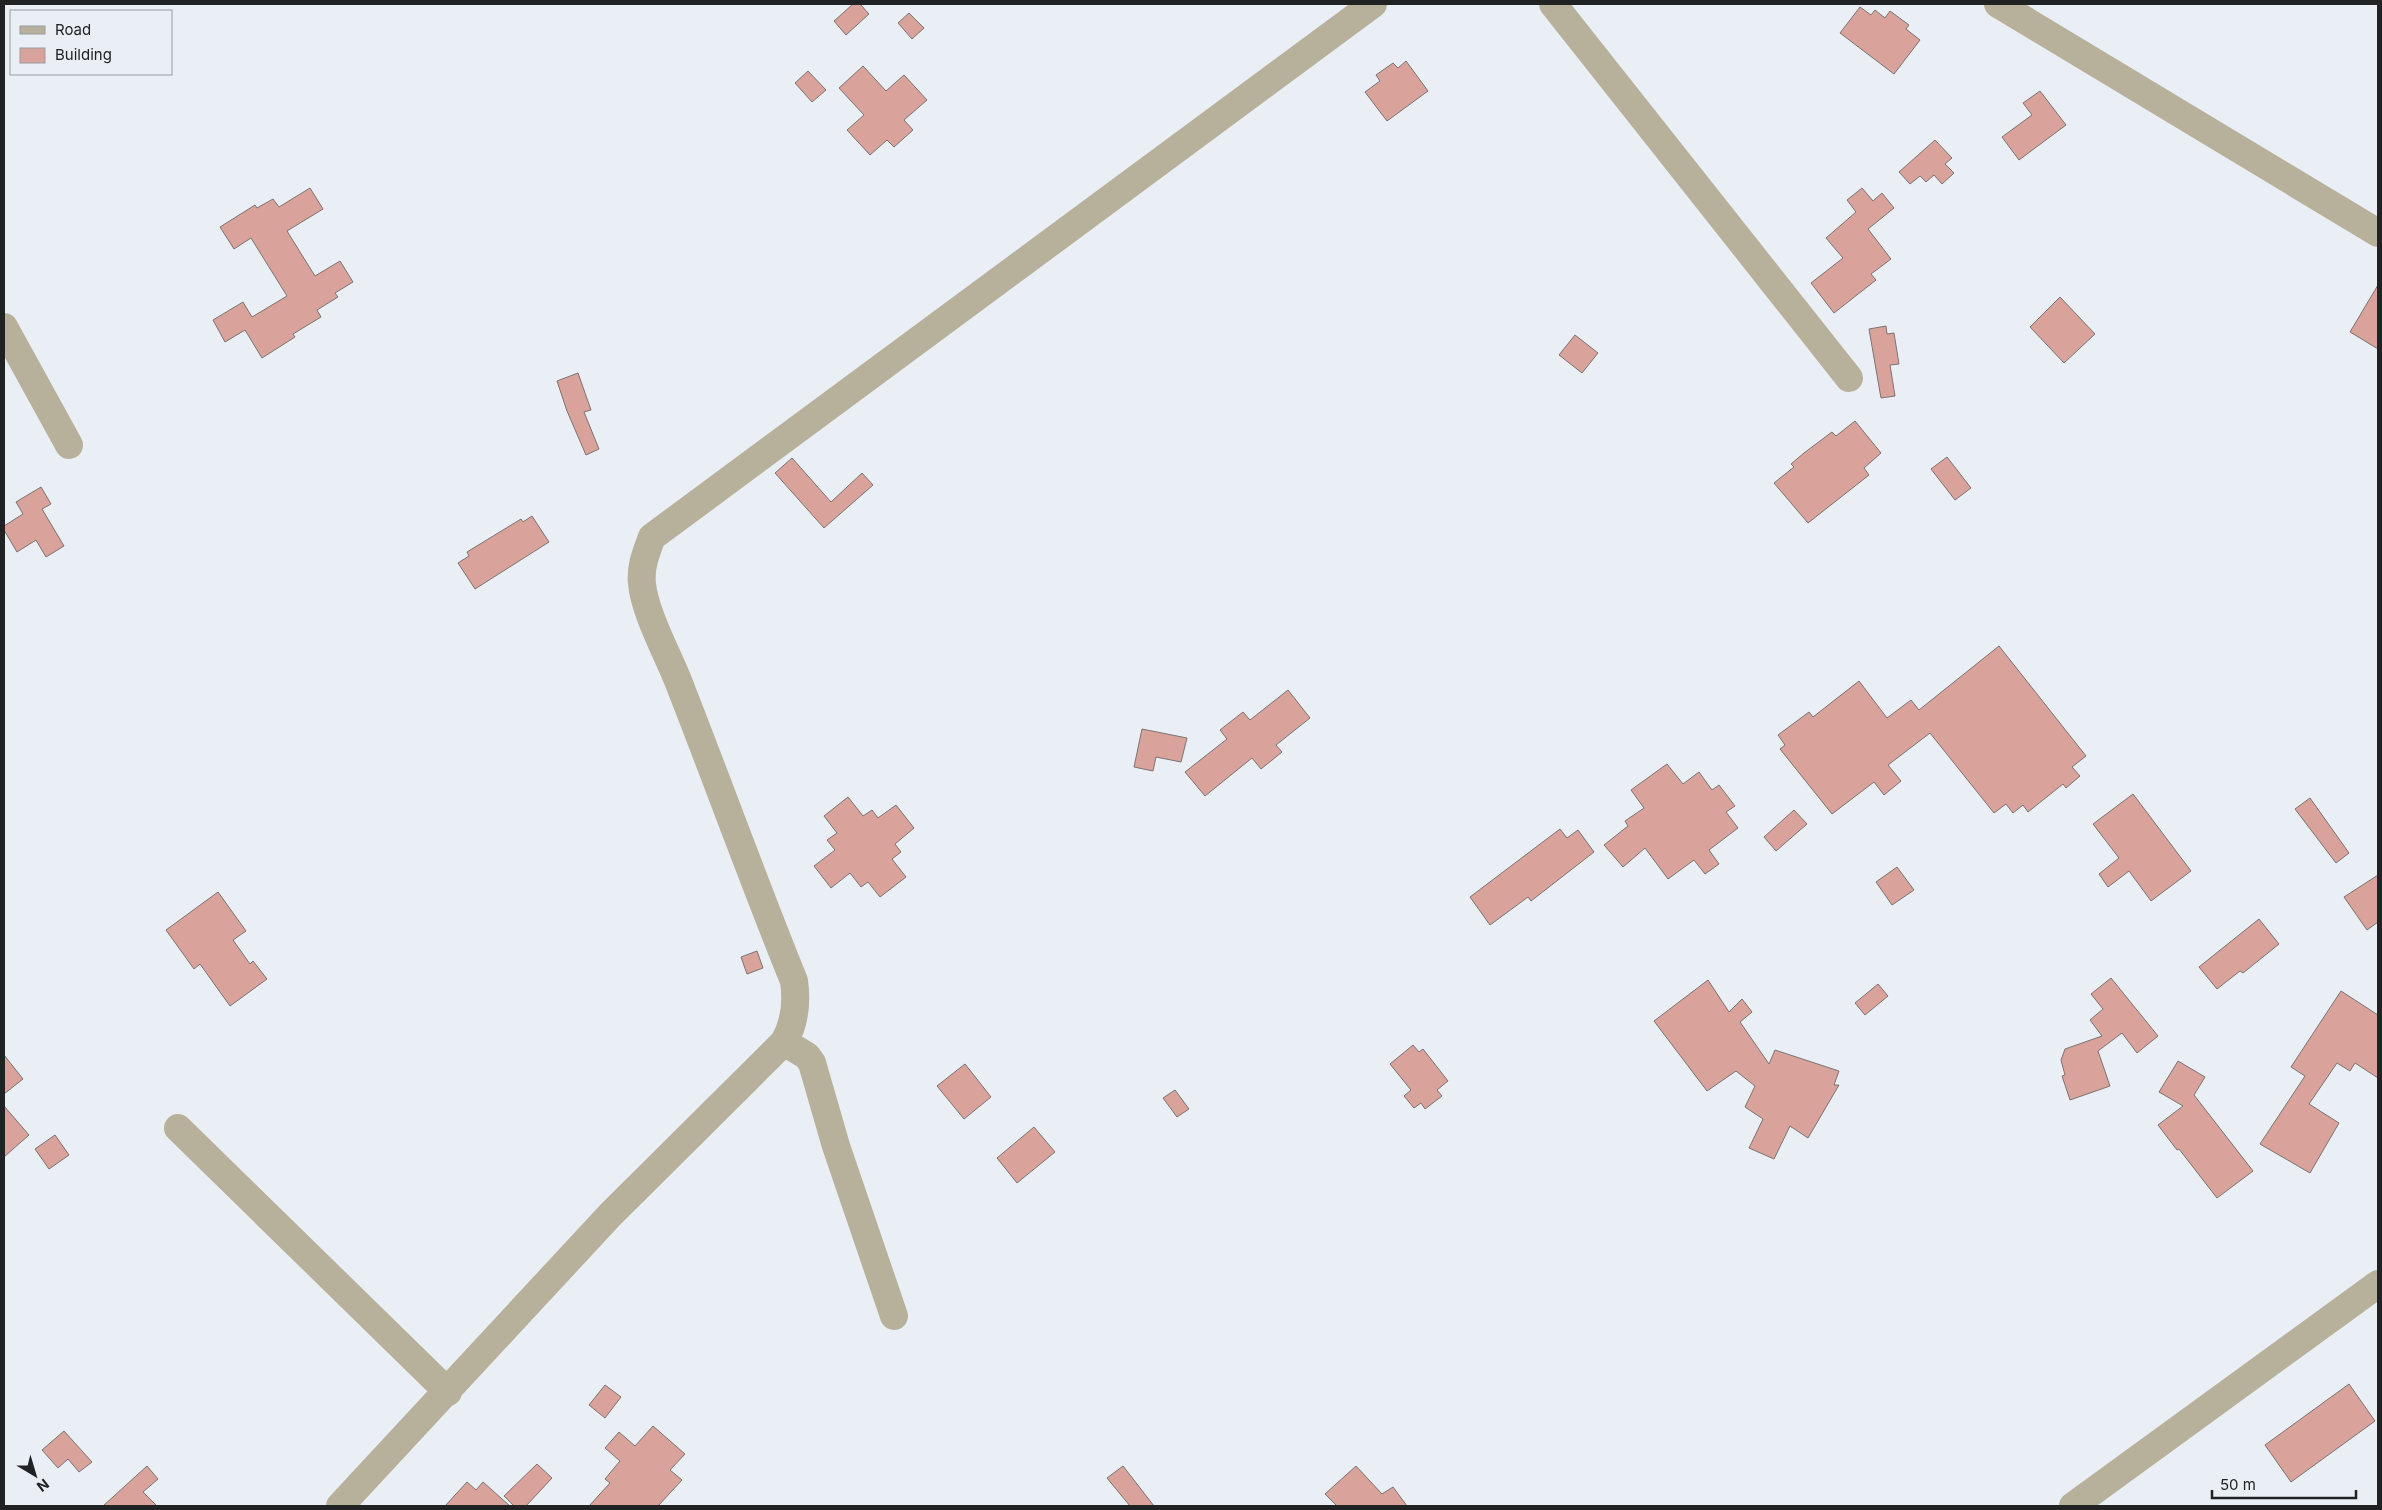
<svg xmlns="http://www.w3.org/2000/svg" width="2382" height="1510" font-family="Inter,sans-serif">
<rect width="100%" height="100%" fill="#e9eff5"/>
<path fill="#d9a29b" stroke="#7b7372" d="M853 4H860L869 14 846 35 834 21Z
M1860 7 1871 15 1875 10 1885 18 1890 11 1909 25 1906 29 1920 40 1894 74 1840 33Z
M909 13 924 28 912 39 898 23Z
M1406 61 1428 91 1387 121 1365 92 1380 81 1376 75 1393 63 1398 68Z
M863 66 886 91 904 75 927 100 904 120 913 130 894 147 887 140 870 155 847 130 864 115 839 88Z
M808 71 826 90 812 102 795 83Z
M2040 91 2066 125 2019 160 2002 137 2032 115 2023 103Z
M1935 140 1952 158 1945 164 1954 173 1942 184 1934 175 1926 182 1920 176 1910 184 1899 172Z
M310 188 323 209 287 231 315 276 340 261 353 282 335 293 338 297 317 310 321 317 293 334 295 337 262 358 245 330 225 342 213 320 243 302 252 317 287 296 251 238 234 249 220 227 255 205 257 208 273 199 279 207Z
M1862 188 1873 201 1882 193 1894 208 1868 229 1891 259 1871 274 1876 280 1834 313 1811 283 1843 258 1826 238 1856 212 1847 200Z
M2378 285V349L2350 332Z
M2060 297 2095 334 2064 363 2030 327Z
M1886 326 1887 334 1894 333 1899 364 1890 365 1895 396 1881 398 1869 329Z
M1575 335 1598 353 1582 373 1559 355Z
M578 373 591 410 584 412 599 449 586 455 567 411 557 381Z
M1855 421 1881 453 1864 468 1869 475 1808 523 1774 483 1794 467 1791 464 1804 453 1832 432 1836 436Z
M1947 457 1971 488 1955 500 1931 469Z
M792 458 831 502 862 473 873 485 824 528 775 473Z
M41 487 51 504 42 509 64 546 46 557 36 540 17 552 4 530V526L23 514 16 502Z
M532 516 549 542 475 589 458 563 469 556 467 552 521 519 523 522Z
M1999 646 2086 756 2072 767 2080 776 2066 788 2063 784 2028 812 2023 805 2013 813 2006 804 1994 813 1930 733 1888 765 1901 781 1884 795 1874 782 1832 814 1780 749 1785 745 1778 735 1809 712 1813 717 1859 681 1887 718 1911 700 1919 710Z
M1288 690 1310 718 1276 745 1282 752 1261 769 1252 758 1205 796 1185 772 1227 739 1220 730 1243 712 1250 720Z
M1142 729 1187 738 1181 762 1156 757 1153 771 1134 767Z
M1667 764 1683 784 1699 772 1712 790 1719 785 1735 806 1726 812 1738 828 1709 850 1719 864 1705 874 1694 860 1668 879 1645 848 1623 867 1604 845 1628 826 1625 821 1644 808 1631 790Z
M2133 794 2191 871 2151 901 2129 871 2108 887 2099 874 2119 858 2093 824Z
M848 797 863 816 872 810 878 818 896 805 914 828 895 844 901 852 892 859 906 877 880 897 868 882 861 887 850 873 831 888 814 866 835 850 827 840 837 833 824 816Z
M2310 798 2349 853 2336 863 2295 809Z
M1794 810 1807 824 1776 851 1764 837Z
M1560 829 1567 838 1578 830 1594 852 1531 901 1528 897 1490 925 1470 897Z
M1897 867 1914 890 1892 905 1876 882Z
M2378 875V922L2367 930 2344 897Z
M218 892 246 931 233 940 250 964 253 961 267 979 230 1006 200 964 194 969 166 930Z
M2259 919 2279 944 2243 973 2240 971 2217 989 2199 967Z
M757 951 763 968 747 974 741 957Z
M2111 978 2158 1036 2137 1053 2122 1033 2098 1051 2110 1086 2070 1100 2062 1076 2065 1075 2061 1060 2065 1049 2102 1036 2090 1020 2103 1009 2091 994Z
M1708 980 1729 1012 1742 999 1752 1012 1740 1022 1769 1064 1775 1050 1839 1071 1834 1085H1839L1808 1138 1790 1126 1774 1159 1749 1148 1763 1119 1745 1107 1755 1086 1736 1071 1707 1091 1654 1021Z
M1878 984 1888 996 1865 1015 1855 1003Z
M2341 991 2378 1015V1078L2355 1063 2350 1071 2337 1063 2309 1104 2339 1123 2310 1173 2260 1144 2305 1076 2291 1067Z
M1413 1045 1419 1052 1423 1049 1448 1081 1437 1090 1442 1096 1425 1109 1421 1103 1414 1108 1404 1096 1411 1090 1390 1064Z
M4 1055 23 1079 4 1094Z
M2178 1061 2205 1077 2194 1095 2253 1171 2217 1198 2179 1149 2177 1150 2158 1125 2183 1106 2159 1092Z
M965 1064 991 1097 964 1119 937 1086Z
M1175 1090 1189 1109 1177 1117 1163 1098Z
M4 1106 29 1135 4 1157Z
M1034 1127 1055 1152 1017 1183 997 1158Z
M55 1135 69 1155 49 1169 35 1149Z
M2349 1384 2375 1421 2291 1482 2265 1445Z
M605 1385 621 1397 605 1418 589 1405Z
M653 1426 685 1454 670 1470 682 1480 658 1506H589L610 1483 605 1479 620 1461 605 1448 619 1432 635 1446Z
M64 1431 92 1462 79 1472 68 1459 58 1468 42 1450Z
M537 1464 552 1478 526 1506H514L504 1496Z
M147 1466 158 1479 143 1492 157 1506H103Z
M1123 1466 1154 1506H1130L1107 1478Z
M1356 1466 1382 1494 1393 1487 1407 1506H1337L1325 1494Z
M467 1482 476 1490 483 1482 510 1506H445Z"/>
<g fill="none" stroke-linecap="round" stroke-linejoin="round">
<path stroke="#b7b19c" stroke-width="28" d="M1553 4 1849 378
M1998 4 2378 233
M4 327 69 445
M784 1042 807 1056 812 1063 836 1146 894 1316
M178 1128 448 1392
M340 1506 610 1215 784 1042C795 1023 797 1002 794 981 755 885 720 788 682 691 671 660 645 615 642 584 640 567 646 553 652 537L1373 4
M2073 1506 2378 1284"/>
</g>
<rect width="2382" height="1510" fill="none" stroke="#202224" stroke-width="10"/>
<rect x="10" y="10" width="162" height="65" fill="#e9eff5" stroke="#999da1"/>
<rect x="20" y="26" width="25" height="8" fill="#b7b19c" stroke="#999da1"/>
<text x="55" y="35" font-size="15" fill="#202224">Road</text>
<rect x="20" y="48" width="25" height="15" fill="#d9a29b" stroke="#999da1"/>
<text x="55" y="60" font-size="15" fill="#202224">Building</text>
<g transform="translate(35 1475) rotate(142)" stroke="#e9eff5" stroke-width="4" paint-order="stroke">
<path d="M0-4L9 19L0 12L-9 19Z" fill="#202224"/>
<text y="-8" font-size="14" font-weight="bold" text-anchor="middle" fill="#202224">N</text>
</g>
<path d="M2212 1490v8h144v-8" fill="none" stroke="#202224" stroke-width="2.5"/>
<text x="2220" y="1490" font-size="15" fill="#202224" stroke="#e9eff5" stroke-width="4" paint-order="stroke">50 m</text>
</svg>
